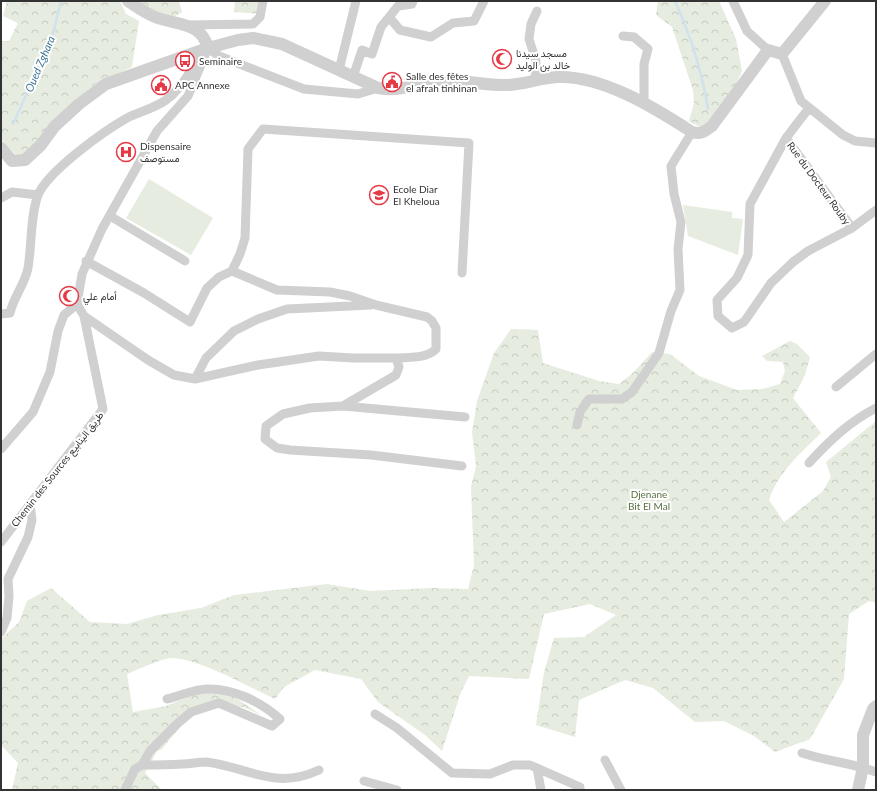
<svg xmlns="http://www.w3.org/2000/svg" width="877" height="791" font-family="Lato,Vazirmatn,sans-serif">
<defs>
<pattern id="forest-crowns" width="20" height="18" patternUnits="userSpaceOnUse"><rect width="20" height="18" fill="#e6ecdf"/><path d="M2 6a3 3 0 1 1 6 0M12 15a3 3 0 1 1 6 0" fill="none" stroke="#c6cbc0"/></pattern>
</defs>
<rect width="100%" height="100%" fill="#fff"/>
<path fill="#e6ecdf" d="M149 179 213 218 191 255 126 218Z
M683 205 732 212V218L743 219 738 255 688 236Z"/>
<path fill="url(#forest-crowns)" d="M7 1H120L126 14 139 21 132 67 94 85 70 104 52 121 28 155 17 156 1 140V41H9L18 23 3 16Z
M133 1H179L182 12 172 18 155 13Z
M235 1H264L262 14 234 12Z
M658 1H719L736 39 742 71 729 100 713 124 701 128 689 121 694 103 693 90 672 27 656 15Z
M511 329 538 330 543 363 599 381 619 384 634 372 652 352 670 354 699 376 737 390 762 389 780 384 785 371 783 362 767 361 762 356 790 341 797 344 810 357 805 375 793 398 821 433C801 453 778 472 769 500L784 522 823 491 831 477 826 462 876 421V603L869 601 849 614 844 679 810 739 775 752 754 736 724 721 695 722 653 688 625 680 579 700 575 737 536 725 544 672 554 638 584 637 616 615 590 604 544 614 529 679 469 676 461 692 442 751 425 735 378 702 361 679 315 670 284 687 275 699C249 687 198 658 171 658 163 658 137 670 127 674L133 712 166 706 203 691 230 694 261 715 243 707 224 706 199 712 186 720 162 749 157 751 145 773 162 790H12L18 763 1 745V639L19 622 27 601 51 588 90 622 127 624 158 615 201 608 234 595 327 584 370 591 430 588 468 589 474 565 471 487 476 466 472 432 477 401 494 353Z"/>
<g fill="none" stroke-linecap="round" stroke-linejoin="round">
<path stroke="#cfe2ee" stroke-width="2.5" d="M675 1C691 37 702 71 708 109
M13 124 52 38 61 1"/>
<path stroke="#d0d0d0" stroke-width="9" d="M733 1 747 31 768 50
M389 17 400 30 431 37 453 23 474 21 484 1
M189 25 253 24 260 17 263 1
M623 36 634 37 648 49 644 64V102
M208 48 219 56 304 89 358 94 378 88
M782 54 801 101 843 135 855 141 876 143
M339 70 356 1
M353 77 362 50 372 54 381 27 398 6 412 4 413 1
M535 80 536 61 529 39 531 24 537 11
M809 108 786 138 750 204 748 255 737 278 717 300 718 316 732 328 744 322 771 283 793 262 808 251 852 228 876 210
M786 138 852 228
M1 198 12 192 38 195
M110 216 185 261
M86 261 144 293 190 322 207 288 219 277 232 271 240 254 245 238 248 149 263 129 469 143 462 273
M232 271 277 290 330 292 350 296 376 305 427 317 432 321 436 328V349C426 359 410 357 396 358
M1 314 10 313C14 296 25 284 28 268 32 245 30 217 38 195 48 171 104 131 127 118 139 112 155 108 166 100 182 89 189 71 201 56
M84 316 148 360 174 375 195 379 258 365 319 356 353 358H396L399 367 396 375 343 406 310 408 283 414 266 426 265 439 277 448 290 450 371 455 462 466
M195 379 206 358 234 331 258 319 287 309 371 305
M836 387 876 354
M343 406 465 417
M577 425 580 412 589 399H622L632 392 659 353 671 311 680 290 678 249 681 222 674 194 671 166 692 132
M1 449 33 412 50 372 58 331 64 315 77 304
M809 463C829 441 849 422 876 408
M1 542 103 409 84 316 77 304 82 274 102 229 157 131 188 96 208 48
M1 632 7 618 9 596 8 579 28 537 32 520 30 504
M375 714 397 728 452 773 490 774 513 765H530L580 787V790
M802 753C826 761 853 763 876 772
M605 760 621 790
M142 765C155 765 168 765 182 764 189 764 199 762 206 762 249 767 274 791 319 770
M537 768 541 790
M364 781 397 790
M125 790 135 769 142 765 150 751 177 724 191 712 219 703 272 726 280 719C261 702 233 688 207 689 194 689 180 696 167 699"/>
<path stroke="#d0d0d0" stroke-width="12" d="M128 1C137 7 145 13 155 17 175 25 201 21 208 48
M1 148 12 161 25 160 41 145 55 126 79 104 106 84 208 48 238 40 253 38 282 44 378 88C406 93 419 80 446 80 466 80 486 86 506 85 523 85 539 78 557 77 602 75 655 108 692 132 701 135 705 131 712 126L768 50 782 54 825 1
M858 790 863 767V735L873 709 876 706"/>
</g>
<defs>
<g id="mosque-ring" transform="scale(1)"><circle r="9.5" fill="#fff" stroke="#e63946" stroke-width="1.5"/><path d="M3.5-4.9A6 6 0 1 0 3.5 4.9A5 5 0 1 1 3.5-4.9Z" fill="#e63946"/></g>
<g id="bus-ring" transform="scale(1)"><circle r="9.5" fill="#fff" stroke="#e63946" stroke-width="1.5"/><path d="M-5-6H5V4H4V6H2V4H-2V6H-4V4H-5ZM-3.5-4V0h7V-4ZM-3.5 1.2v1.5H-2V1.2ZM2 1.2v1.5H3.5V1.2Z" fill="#e63946"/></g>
<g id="civic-ring" transform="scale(1)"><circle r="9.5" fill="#fff" stroke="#e63946" stroke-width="1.5"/><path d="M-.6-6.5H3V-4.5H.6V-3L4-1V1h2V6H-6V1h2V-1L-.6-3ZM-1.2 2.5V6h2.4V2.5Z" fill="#e63946"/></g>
<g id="hospital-ring" transform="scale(1)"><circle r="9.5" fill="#fff" stroke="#e63946" stroke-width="1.5"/><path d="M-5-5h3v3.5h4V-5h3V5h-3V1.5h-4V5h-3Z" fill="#e63946"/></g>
<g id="school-ring" transform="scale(1)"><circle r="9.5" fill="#fff" stroke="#e63946" stroke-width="1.5"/><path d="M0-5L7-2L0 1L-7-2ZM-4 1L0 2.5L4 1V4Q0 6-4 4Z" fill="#e63946"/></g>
</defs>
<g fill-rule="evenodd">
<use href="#mosque-ring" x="502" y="59"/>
<use href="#bus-ring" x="185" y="61"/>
<use href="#civic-ring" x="392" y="82"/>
<use href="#civic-ring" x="161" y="85"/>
<use href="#hospital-ring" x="126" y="152"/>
<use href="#school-ring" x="379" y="195"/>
<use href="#mosque-ring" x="69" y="296"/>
</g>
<g text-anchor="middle" stroke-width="4" stroke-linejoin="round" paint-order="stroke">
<g font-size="10" fill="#333" stroke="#fff" text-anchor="start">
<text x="516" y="57">مسجد سيدنا<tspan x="516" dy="12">خالد بن الوليد</tspan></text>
<text x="199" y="65">Seminaire</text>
<text x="406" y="80">Salle des fêtes<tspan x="406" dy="12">el afrah tinhinan</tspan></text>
<text x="175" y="89">APC Annexe</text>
<text x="140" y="150">Dispensaire<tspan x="140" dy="12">مستوصف</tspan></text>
<text x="393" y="193">Ecole Diar<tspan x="393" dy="12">El Kheloua</tspan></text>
<text x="83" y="300">أمام علي</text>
</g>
<g font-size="10" fill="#333" stroke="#fff">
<text transform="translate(819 183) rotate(54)" y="4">Rue du Docteur Rouby</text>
<text transform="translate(57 469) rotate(-52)" y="4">Chemin des Sources طريق الينابيع</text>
</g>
<g font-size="10" fill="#56703f" stroke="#fff">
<text x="649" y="498">Djenane<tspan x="649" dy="12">Bit El Mal</tspan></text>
</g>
<g font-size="11" font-style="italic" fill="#3f7597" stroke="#fff">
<text transform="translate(40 64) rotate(-67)" y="4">Oued Zghara</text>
</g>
</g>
<rect width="877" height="791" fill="none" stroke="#333333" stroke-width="4"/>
</svg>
